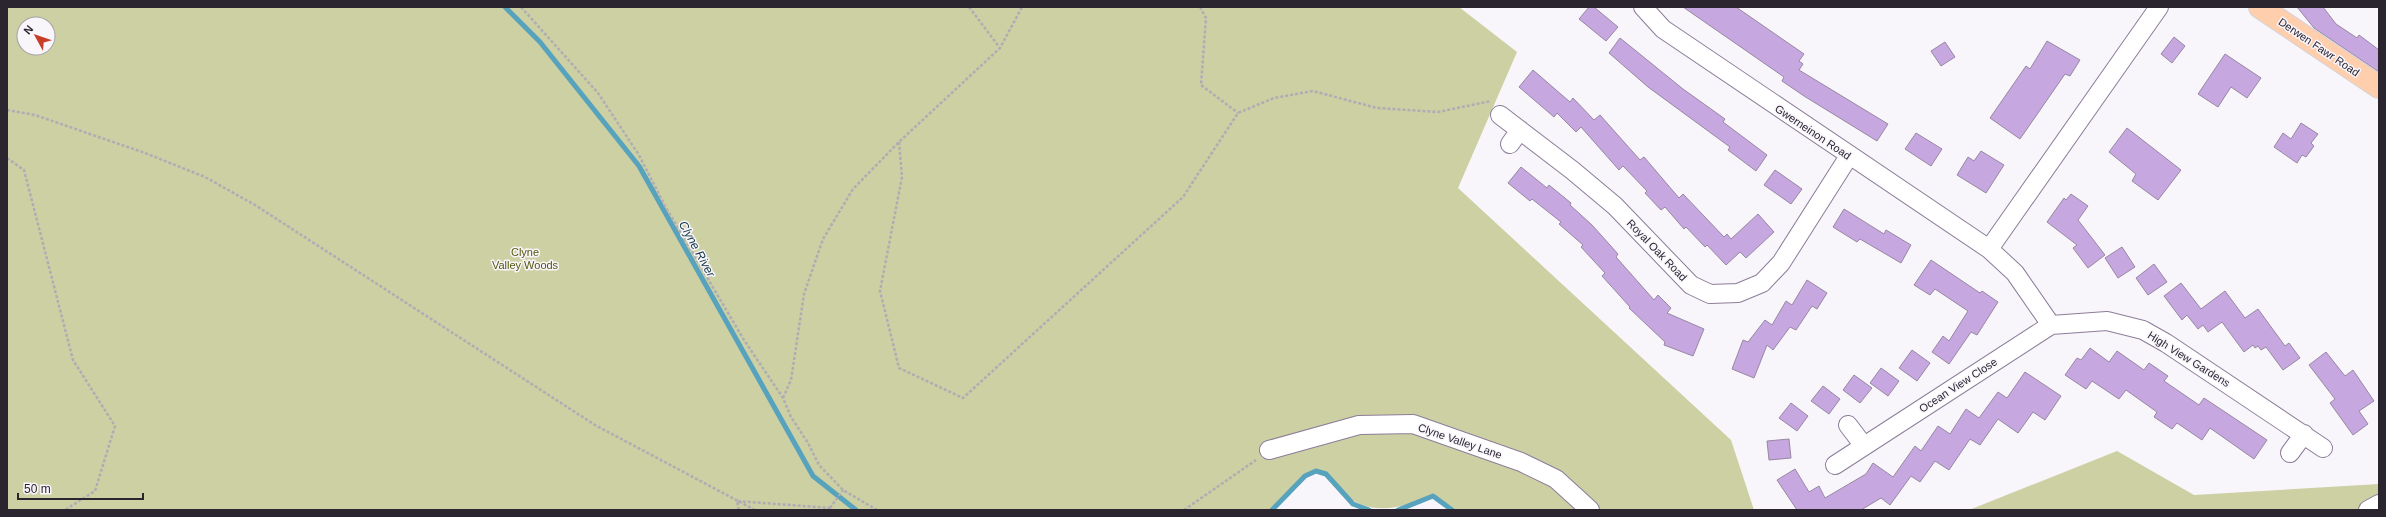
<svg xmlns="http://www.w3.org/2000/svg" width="2386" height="517" font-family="Arial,sans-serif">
<rect width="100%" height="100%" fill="#f8f5fb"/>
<path fill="#ccd0a3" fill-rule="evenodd" d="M7 7H1459L1517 52 1458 188 1731 440 1754 510H1452L1433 496C1402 508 1370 517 1344 494 1335 484 1329 474 1316 471L1305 476 1272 510H7ZM24 24H48V48H24Z
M2117 451 2194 495 2379 484V510H1969Z"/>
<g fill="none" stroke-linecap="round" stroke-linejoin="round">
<path stroke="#57a2bd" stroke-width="5" d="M505 7 540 42 639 166 813 476 856 510
M1272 510 1305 476 1316 471 1326 474 1353 504 1369 510
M1398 510 1433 496 1452 510"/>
</g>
<path fill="#c6a7df" stroke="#9788a3" d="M1589 7H1594L1618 27 1606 41 1579 19Z
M1683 7H1736L1804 54 1799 61 1803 64 1799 70 1888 124 1877 141 1804 96 1782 81 1784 77Z
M2297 7H2323L2336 24 2357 38 2359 35 2379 50V72L2314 28Z
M2174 37 2185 46 2172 63 2161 54Z
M1620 38 1683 89 1725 119 1723 122 1767 155 1756 171 1728 150 1730 147 1648 87 1609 53Z
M2047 41 2080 60 2070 76 2065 74 2020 139 1990 118 2026 66 2030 69Z
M1945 42 1955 57 1941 66 1931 51Z
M2225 54 2261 78 2247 98 2231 87 2218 107 2198 94Z
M1533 70 1570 102 1573 98 1594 120 1600 115 1640 160 1644 157 1679 198 1683 194 1724 237 1727 234 1731 239 1758 214 1774 232 1746 258 1740 252 1726 265 1707 245 1705 247 1686 227 1684 229 1665 207 1661 210 1645 193 1647 191 1623 166 1619 170 1581 127 1576 132 1557 113 1554 117 1519 87Z
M2301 123 2318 134 2311 143 2314 146 2306 157 2302 155 2297 163 2274 147 2283 133 2291 139Z
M2127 128 2181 170 2158 200 2132 181 2136 174 2109 152Z
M1916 133 1942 149 1931 166 1905 149Z
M1981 151 2004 165 1986 193 1957 175 1968 157 1974 161Z
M1521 167 1547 188 1549 185 1571 203 1570 205 1592 225 1618 254 1616 257 1654 300 1658 295 1671 308 1667 313 1704 329 1693 356 1664 345 1665 342 1629 308 1630 307 1602 276 1605 273 1581 247 1583 245 1559 224 1561 222 1532 199 1530 201 1508 183Z
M1775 170 1802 189 1791 204 1764 185Z
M2071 194 2088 206 2078 220 2105 255 2088 268 2073 248 2077 245 2047 222 2064 198 2066 200Z
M1844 209 1884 234 1886 230 1911 245 1901 263 1860 239 1857 242 1833 227Z
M2122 247 2135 267 2118 278 2105 258Z
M1931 260 1980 293 1982 291 1998 302 1977 335 1971 332 1949 364 1932 352 1943 336 1949 341 1968 311 1935 289 1930 295 1914 285Z
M2154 264 2167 282 2148 295 2136 278Z
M1807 280 1827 293 1817 309 1812 306 1796 330 1790 327 1773 350 1767 345 1754 378 1732 369 1743 340 1748 342 1765 320 1772 325 1786 301 1792 305Z
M2181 283 2201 309 2225 291 2245 318 2258 309 2285 346 2289 343 2300 358 2283 370 2266 347 2261 350 2258 346 2255 348 2253 345 2244 352 2222 322 2208 332 2203 325 2198 329 2187 315 2182 320 2164 296Z
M2090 348 2109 362 2117 351 2144 370 2149 363 2168 376 2164 381 2199 405 2204 398 2267 440 2254 459 2210 428 2202 440 2177 423 2172 429 2154 417 2157 412 2126 390 2119 399 2092 381 2086 389 2065 375 2077 358 2081 360Z
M1912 350 1930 363 1917 381 1899 368Z
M2326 352 2345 376 2353 370 2374 401 2359 411 2368 424 2353 435 2330 403 2335 399 2309 365Z
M1881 368 1899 381 1888 396 1870 383Z
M2025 372 2061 396 2045 420 2033 412 2018 433 1998 419 1980 445 1970 439 1949 470 1935 461 1920 482 1911 476 1890 505 1881 498 1861 510H1797L1777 480 1795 469 1809 492 1819 486 1825 498 1866 474 1873 463 1893 477 1915 446 1921 451 1938 426 1950 434 1966 409 1979 418 1998 392 2007 398Z
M1854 375 1872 388 1860 403 1843 390Z
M1823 386 1840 399 1829 414 1811 401Z
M1791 403 1808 416 1797 431 1779 418Z
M1789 439 1791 458 1769 460 1767 441Z"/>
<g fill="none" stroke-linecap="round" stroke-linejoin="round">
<g stroke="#8c7d99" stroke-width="20">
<path id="minor" d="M1643 7 1663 29 1989 249 2015 273 2051 325 2107 321 2143 330 2166 343 2323 448
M1500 115 1572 170 1615 206 1691 285 1710 294 1738 293 1762 283 1781 263 1849 156
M1510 144 1520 130
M1989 249 2159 7
M1848 425 1864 446
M1269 450 1359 425 1413 424 1521 462 1556 479 1590 510
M2290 453 2304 434
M1835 465 2051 325
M2368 510 2379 504"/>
</g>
<g stroke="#d5d3d6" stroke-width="24">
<path id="major" d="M2260 7 2379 87"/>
</g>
<path stroke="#b0acb4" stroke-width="2.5" stroke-dasharray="3 2" stroke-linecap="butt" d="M521 7 598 93 639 155 665 206 744 340 783 398 791 417 808 443 819 465 843 490 877 510
M969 7 1000 48
M1200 7 1206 18 1201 85 1238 113
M7 110 35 115 145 153 205 177 255 205 595 425 755 510
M899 142 902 177 880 291 899 368 963 398 1183 197 1238 113 1274 98 1313 91 1377 108 1438 112 1491 101
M7 158 24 170 73 360 115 426 95 491 65 510
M783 398 791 380 804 294 823 239 853 189 899 142 1000 48 1022 7
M830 508 843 490
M739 510 737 501 830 508 832 510
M1184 510 1256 460"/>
<use href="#minor" stroke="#fff" stroke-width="18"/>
<use href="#major" stroke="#ffcead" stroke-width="22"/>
</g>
<g text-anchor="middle" stroke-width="3" stroke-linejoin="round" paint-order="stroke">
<g font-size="11" fill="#2b2530" stroke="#f8f5fb">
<text transform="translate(2319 47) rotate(34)" y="4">Derwen Fawr Road</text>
<text transform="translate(1813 132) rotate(34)" y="4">Gwerneinon Road</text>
<text transform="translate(1657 250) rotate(46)" y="4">Royal Oak Road</text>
<text transform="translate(2189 359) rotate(32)" y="4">High View Gardens</text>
<text transform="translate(1958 385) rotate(-33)" y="4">Ocean View Close</text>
<text transform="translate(1460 441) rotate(19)" y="4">Clyne Valley Lane</text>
</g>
<g font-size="11" fill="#54570c" stroke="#f8f5fb">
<text x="525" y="256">Clyne<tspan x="525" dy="13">Valley Woods</tspan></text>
</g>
<g font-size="12" font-style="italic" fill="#0f333f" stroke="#f8f5fb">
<text transform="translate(697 249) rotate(61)" y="4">Clyne River</text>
</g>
</g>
<rect width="2386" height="517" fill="none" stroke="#2b2530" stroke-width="16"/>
<g transform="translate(36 36) rotate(310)"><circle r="19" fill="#f8f5fb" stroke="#a6a2aa"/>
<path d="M0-3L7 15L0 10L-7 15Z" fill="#c83d27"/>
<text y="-6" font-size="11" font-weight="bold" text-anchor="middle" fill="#2b2530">N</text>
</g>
<path d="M18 493v6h125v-6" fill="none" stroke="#2b2530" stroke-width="2"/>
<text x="24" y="493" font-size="12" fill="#2b2530" stroke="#f8f5fb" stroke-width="3" paint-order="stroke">50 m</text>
</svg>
